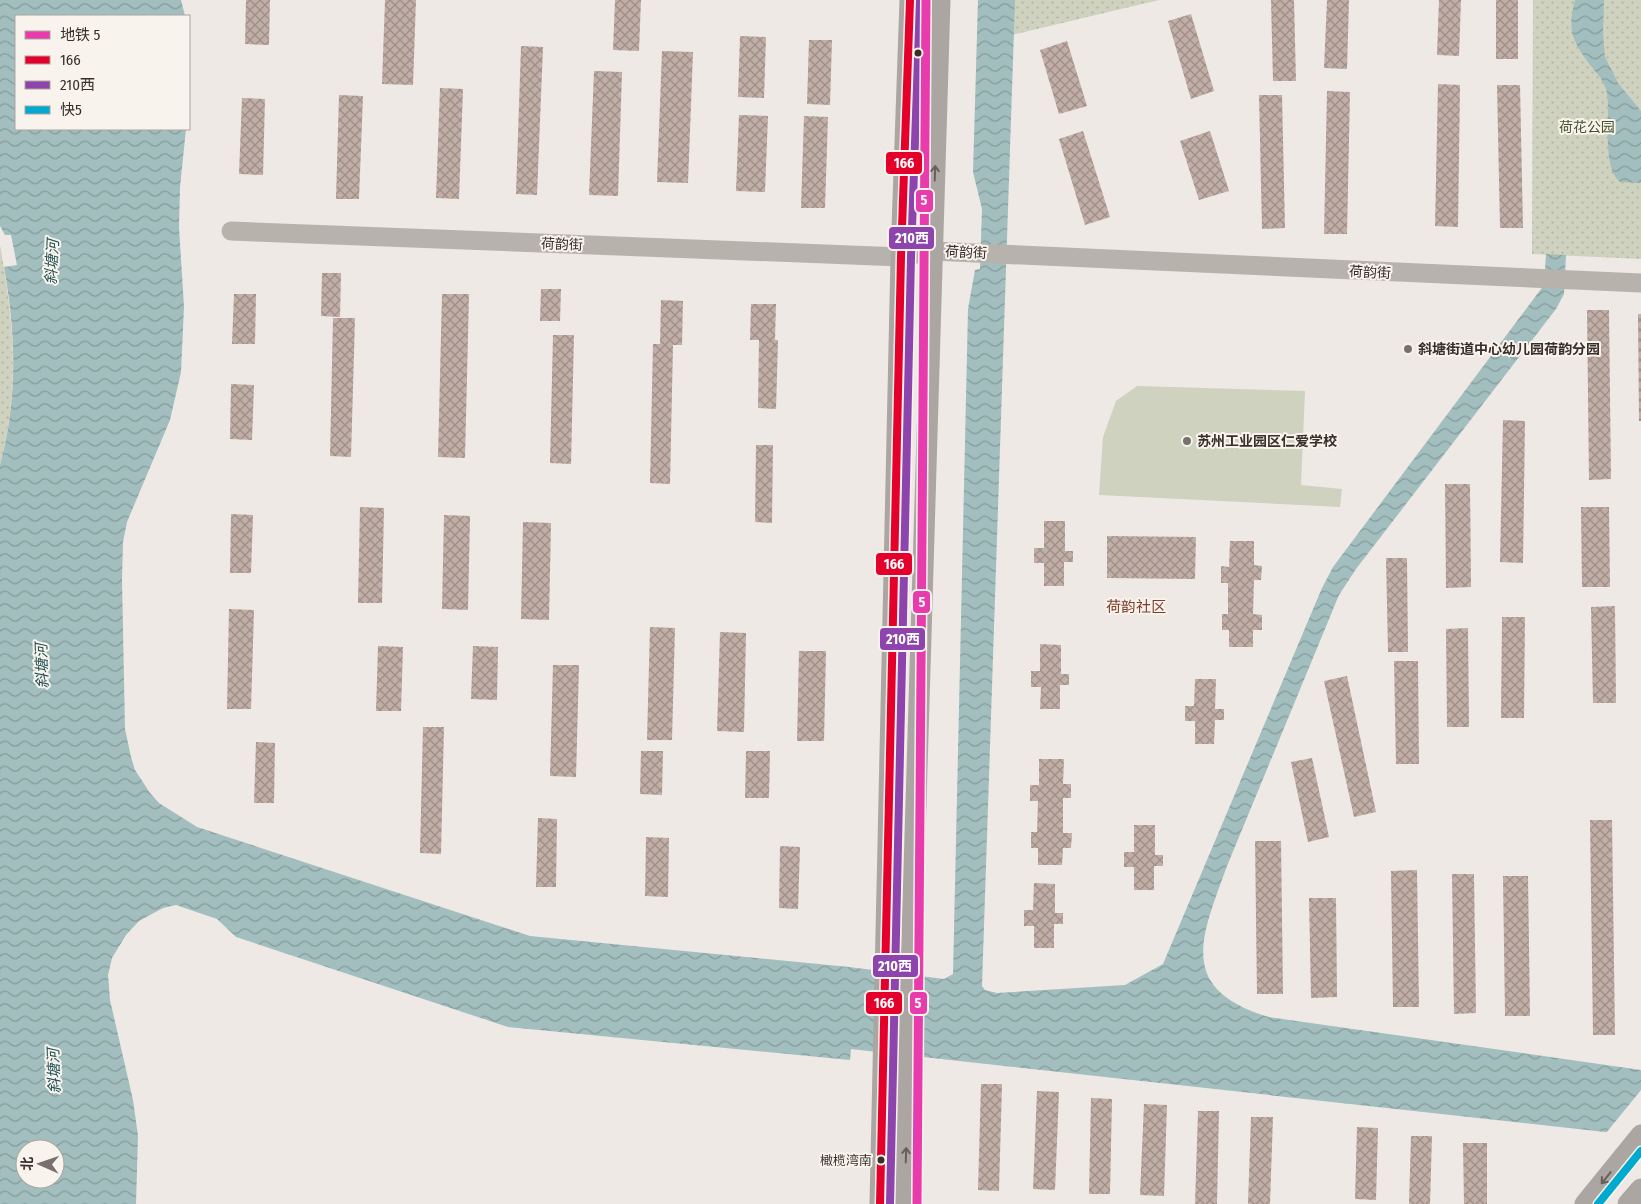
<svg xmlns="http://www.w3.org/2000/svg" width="1641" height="1204" font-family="'Fira Sans Condensed','Noto Sans SC',sans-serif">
<defs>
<pattern id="green-dots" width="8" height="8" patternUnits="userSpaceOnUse" patternTransform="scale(1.25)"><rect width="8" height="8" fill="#cfd2bf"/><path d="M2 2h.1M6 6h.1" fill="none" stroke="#b2b5a4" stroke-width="1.8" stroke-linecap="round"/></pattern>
<pattern id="water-waves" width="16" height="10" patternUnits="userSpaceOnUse" patternTransform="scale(1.25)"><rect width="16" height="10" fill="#a2bebe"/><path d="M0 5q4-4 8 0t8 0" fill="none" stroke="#859b9b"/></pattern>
<pattern id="building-cross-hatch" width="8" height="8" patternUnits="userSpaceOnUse" patternTransform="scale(1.25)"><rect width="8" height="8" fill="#c0aea7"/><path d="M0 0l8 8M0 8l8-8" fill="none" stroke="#9d8e88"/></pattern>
</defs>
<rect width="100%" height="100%" fill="#eee9e4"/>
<path fill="url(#green-dots)" d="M1014 0H1159L1012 35Z
M1533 0H1641V259L1532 254Z
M0 245C14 323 20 387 0 465Z"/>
<path fill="#cfd2bf" d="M1137 386 1305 391 1301 485 1342 489 1340 507 1099 495 1103 437 1116 401Z"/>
<path fill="url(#water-waves)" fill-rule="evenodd" d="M0 0H181L185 16H16V129H186L180 187 179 227 184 307 181 372 170 420 127 522 123 542 122 579 125 729 131 757 135 770 150 793 159 803 197 827 530 936 849 967 944 979 953 974 968 309 975 270 980 269 982 209 973 172 978 0H1015L982 986 985 990 997 993 1125 985 1163 964 1322 588 1333 567 1544 285 1546 254 1566 255 1564 294 1556 309 1356 569 1339 595 1227 866C1202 936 1175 989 1269 1017L1641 1070V1136L851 1049 850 1060 508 1027 236 937 217 919 176 905 163 908 139 921 126 935 112 958 108 975 110 1000 133 1100 138 1136 136 1204H0V465C18 398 16 334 4 267L17 265 11 235H5L0 226ZM25 1149H55V1179H25Z
M1575 0H1604L1603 34 1605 57 1618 83 1641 111V183L1620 182C1601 167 1611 116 1607 93 1605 83 1600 77 1594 70 1574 44 1566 33 1575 0Z"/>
<path fill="#eee9e4" d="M1641 1090V1136L1606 1133Z"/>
<path fill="url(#building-cross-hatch)" d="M246 0H270L269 45 245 44Z
M385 0H416L413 85 382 84Z
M615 0H641L639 51 613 50Z
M1271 0H1294L1296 81H1273Z
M1327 0H1349L1347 69 1324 68Z
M1439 0H1461L1459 56 1437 55Z
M1496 0H1518V59H1496Z
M1191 14 1214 91 1191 99 1168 21Z
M740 36 766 37 764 98 738 97Z
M809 40H832L830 105 807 104Z
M1067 41 1087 106 1059 114 1040 50Z
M521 46 543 47 537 195 516 194Z
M662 51 693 52 688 183 657 182Z
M594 71 622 72 618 196 589 195Z
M1438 84 1460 85 1458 227 1435 226Z
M1497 85H1520L1523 228H1500Z
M440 88 463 89 459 199 436 198Z
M1327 91 1350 92 1347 234H1324Z
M339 95 363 96 359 199H336Z
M1259 95H1282L1285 228 1262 229Z
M242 98 265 99 263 175 239 174Z
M739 115 768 116 765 192 736 191Z
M804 116 828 117 825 208H801Z
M1083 131 1110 217 1085 225 1059 139Z
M1210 131 1229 191 1199 200 1180 141Z
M322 273H341L340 317 321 316Z
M541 289H561L560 321H540Z
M234 294H256L255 344H232Z
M442 294H469L465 458 438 457Z
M661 300 683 301 682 345H673L670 484 650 483 653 344H660Z
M751 304H776L775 340H778L776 409 758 408 759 340H750Z
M1587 310H1609L1611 479 1589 480Z
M1638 314H1641V421H1639Z
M333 318H355L351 457 330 456Z
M553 335H574L571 464 550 463Z
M231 384 254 385 252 440 230 439Z
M1503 420 1525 421 1523 563 1500 562Z
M756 445H773L772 523 755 522Z
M1445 484H1470L1471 587 1446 588Z
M360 507 384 508 382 603H358Z
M1581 507H1609L1610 587H1582Z
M231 514 253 515 251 573H230Z
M444 515 470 516 468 610 442 609Z
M1044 521H1065V551H1073V562H1064V586H1044V563H1034V548H1044Z
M523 522 551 523 549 620 521 619Z
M1107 536 1196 537 1195 579 1107 578Z
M1230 541H1254V565L1262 566 1261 580H1254L1253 614 1262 615V630H1253V647H1229V630H1222V614H1228V583H1221V566L1229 567Z
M1386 558H1407L1408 652H1388Z
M1615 606 1616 703H1593L1591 607Z
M229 609 254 610 251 709H227Z
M1502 617H1525L1524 718H1501Z
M650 627 675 628 672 740H647Z
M1468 628 1469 727H1447L1446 629Z
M720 632 746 633 744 732 717 731Z
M1040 644 1061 645V674H1069V685H1060V709H1040L1041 687H1031V671H1040Z
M378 646 403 647 401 711H376Z
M473 646 498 647 497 700 471 699Z
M799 651H826L824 741H797Z
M1394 661H1418L1419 764H1396Z
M553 665H579L576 777 550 776Z
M1347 676 1376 812 1354 817 1324 681Z
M1195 679H1216L1215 709H1224V720H1215L1214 744H1195V721H1185V706H1194Z
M423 727H444L441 854 420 853Z
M256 742 275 743 274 803H254Z
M641 751H663L662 795 640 794Z
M746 751H770L769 798H745Z
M1312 758 1329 837 1308 842 1291 762Z
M1039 759H1064L1063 784H1071V798H1063V833H1072L1071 848H1063L1062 865H1038V848H1031V832H1037L1038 801H1030V785H1039Z
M538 818 557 819 556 887H536Z
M1590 820H1612L1615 1035H1593Z
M1134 825H1155V855H1163V866H1154V890H1134V867H1124V852H1134Z
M646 837 669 838 668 897 645 896Z
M1255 841H1281L1283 994H1257Z
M780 846 800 847 798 909 779 908Z
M1417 870 1419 1007H1393L1391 871Z
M1452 874H1474L1476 1013 1454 1014Z
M1503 876H1528L1530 1016H1505Z
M1034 883 1055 884V913H1063V924H1054V948H1034V926H1024V910H1033Z
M1309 898H1336L1337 997 1311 998Z
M981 1084H1002L999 1191 978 1190Z
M1037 1091 1059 1092 1055 1190 1033 1189Z
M1091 1098 1112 1099 1110 1194H1089Z
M1144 1104 1167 1105 1164 1196 1140 1195Z
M1198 1111H1219L1217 1204H1195Z
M1251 1117H1273L1270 1204H1248Z
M1357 1127 1378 1128 1376 1200 1355 1199Z
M1411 1136H1432L1430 1204H1409Z
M1463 1143H1487V1204H1464Z"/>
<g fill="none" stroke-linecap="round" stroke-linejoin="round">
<path stroke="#b8b2ad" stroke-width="19" d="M231 231 901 257 932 251 1641 283"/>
<path stroke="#aca6a2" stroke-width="21" d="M880 1204 901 257 910 0
M904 1204 940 0
M1585 1204 1641 1135
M1628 1204 1641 1189"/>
<g stroke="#f9f3ed" stroke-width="11">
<path id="bus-1" d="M880 1204 901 257 910 0"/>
</g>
<g stroke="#f9f3ed" stroke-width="11">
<path id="bus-2" d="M890 1204 911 257 920 0"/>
</g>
<g stroke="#f9f3ed" stroke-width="11">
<path id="bus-3" d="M1598 1204 1641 1151"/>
</g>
<use href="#bus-1" stroke="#e4002b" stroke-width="8"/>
<use href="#bus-2" stroke="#8e44ad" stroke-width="8"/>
<use href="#bus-3" stroke="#00a9ce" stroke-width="8"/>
<g stroke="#f9f3ed" stroke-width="12">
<path id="metro-1" d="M917 1204 926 0"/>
</g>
<use href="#metro-1" stroke="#e93cac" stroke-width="9"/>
</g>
<defs><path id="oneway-shaft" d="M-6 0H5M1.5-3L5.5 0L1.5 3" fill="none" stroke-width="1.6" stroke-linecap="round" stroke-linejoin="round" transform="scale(1.25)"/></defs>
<g stroke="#665f5b">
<use href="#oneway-shaft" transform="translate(935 173) rotate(-88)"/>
<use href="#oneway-shaft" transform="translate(906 1155) rotate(-88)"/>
<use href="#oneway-shaft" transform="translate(1606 1178) rotate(129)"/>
</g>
<g fill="#382f2b" stroke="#f9f3ed" stroke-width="2">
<circle cx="918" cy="53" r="4.5"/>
<circle cx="881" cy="1160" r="4.5"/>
</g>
<g fill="#78706c" stroke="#f9f3ed" stroke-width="2">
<circle cx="1408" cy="349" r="5"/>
<circle cx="1187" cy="441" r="5"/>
</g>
<g text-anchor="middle" stroke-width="4" stroke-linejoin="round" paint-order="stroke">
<g font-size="13" fill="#382f2b" stroke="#f9f3ed" text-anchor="end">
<text x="872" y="1165">橄榄湾南</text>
</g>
<g font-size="14" fill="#485430" stroke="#f9f3ed">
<text x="1587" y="132">荷花公园</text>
</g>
<g font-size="14" fill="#382f2b" stroke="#f9f3ed">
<text transform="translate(562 244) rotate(2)" y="5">荷韵街</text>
<text transform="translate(966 252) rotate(3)" y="5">荷韵街</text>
<text transform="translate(1370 272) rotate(3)" y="5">荷韵街</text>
</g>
<g font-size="14" font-weight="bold" fill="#382f2b" stroke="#f9f3ed" text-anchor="start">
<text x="1418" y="354">斜塘街道中心幼儿园荷韵分园</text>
<text x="1197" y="446">苏州工业园区仁爱学校</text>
</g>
<g font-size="15" font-style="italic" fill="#235457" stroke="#f9f3ed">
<text transform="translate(52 262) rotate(-87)" y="5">斜塘河</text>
<text transform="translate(42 666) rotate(-92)" y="5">斜塘河</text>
<text transform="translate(54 1071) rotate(-92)" y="5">斜塘河</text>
</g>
<g font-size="15" fill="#813d2a" stroke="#f9f3ed">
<text x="1136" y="612">荷韵社区</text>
</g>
</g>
<g stroke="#f9f3ed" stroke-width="2">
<rect x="885" y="151" width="38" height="24" rx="5" fill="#e4002b"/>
<rect x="915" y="189" width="19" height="24" rx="5" fill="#e93cac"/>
<rect x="888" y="226" width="47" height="24" rx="5" fill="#8e44ad"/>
<rect x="875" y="552" width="38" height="24" rx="5" fill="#e4002b"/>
<rect x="912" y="590" width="19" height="24" rx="5" fill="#e93cac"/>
<rect x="879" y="627" width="47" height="24" rx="5" fill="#8e44ad"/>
<rect x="872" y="954" width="47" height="24" rx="5" fill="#8e44ad"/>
<rect x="865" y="991" width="38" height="24" rx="5" fill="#e4002b"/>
<rect x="909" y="991" width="19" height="24" rx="5" fill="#e93cac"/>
</g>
<g font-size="14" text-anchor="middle" font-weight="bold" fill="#fff">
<text x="904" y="168">166</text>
<text x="924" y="205">5</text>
<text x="912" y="243">210西</text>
<text x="894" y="569">166</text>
<text x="922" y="607">5</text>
<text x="903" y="644">210西</text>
<text x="895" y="971">210西</text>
<text x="884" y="1008">166</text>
<text x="918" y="1008">5</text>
</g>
<rect x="15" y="15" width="175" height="115" fill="#f9f3ed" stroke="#aca59f"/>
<rect x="25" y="31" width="25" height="8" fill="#e93cac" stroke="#aca59f"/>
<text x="60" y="40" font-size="15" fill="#382f2b">地铁 5</text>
<rect x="25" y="56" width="25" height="8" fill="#e4002b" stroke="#aca59f"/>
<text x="60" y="65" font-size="15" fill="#382f2b">166</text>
<rect x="25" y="81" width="25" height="8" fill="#8e44ad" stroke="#aca59f"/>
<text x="60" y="90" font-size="15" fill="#382f2b">210西</text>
<rect x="25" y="106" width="25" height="8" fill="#00a9ce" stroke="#aca59f"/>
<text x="60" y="115" font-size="15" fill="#382f2b">快5</text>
<g transform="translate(40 1164) rotate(272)"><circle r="24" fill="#f9f3ed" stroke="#aca59f"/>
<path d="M0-4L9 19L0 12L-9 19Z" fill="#78706c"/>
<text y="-8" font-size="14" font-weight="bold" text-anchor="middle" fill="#382f2b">北</text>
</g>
</svg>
